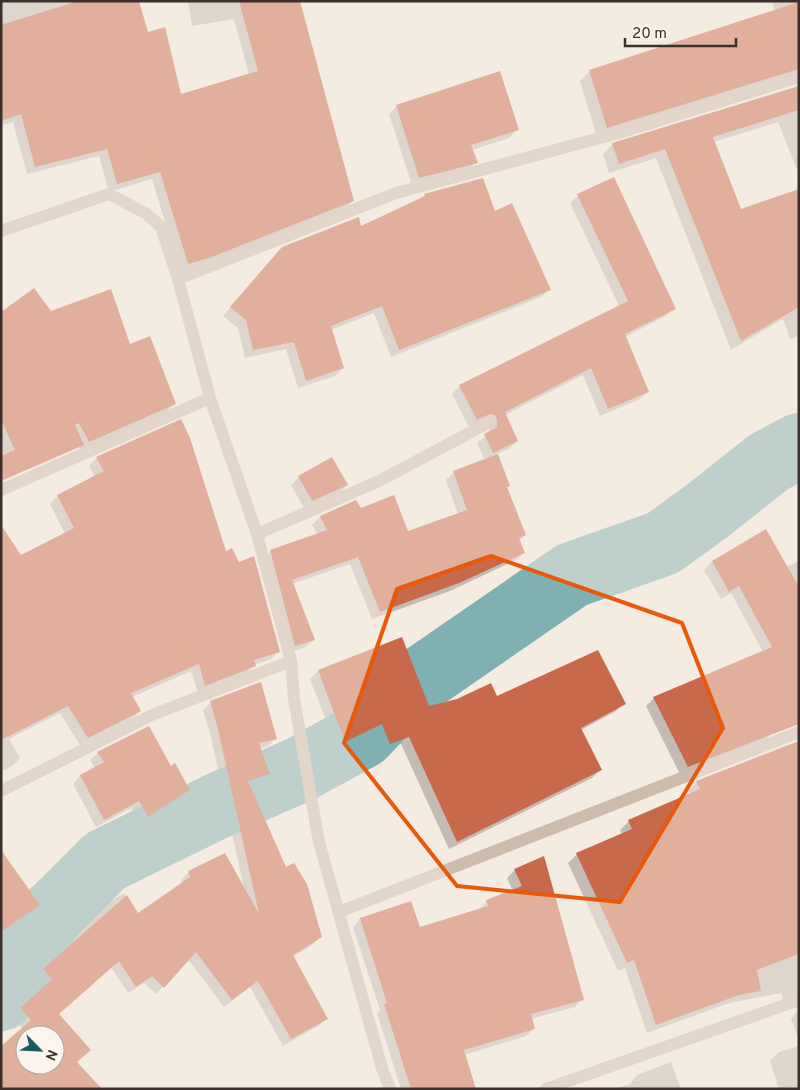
<svg xmlns="http://www.w3.org/2000/svg" width="800" height="1090" font-family="Overpass,sans-serif">
<rect width="100%" height="100%" fill="#f4ebe1"/>
<path fill="#0003" fill-rule="evenodd" d="M1 1H138L147 33 180 96 249 75 234 19 192 26 188 1H299L353 200 345 209 180 272 152 179 109 192 99 156 27 174 13 122 1 125Z
M772 1H799V171L798 172 778 122 714 142 740 210 799 190V336L790 339 783 319 731 350 656 158 609 173 603 154 613 144 797 87V84L791 79 597 137 580 81 590 71 775 11Z
M397 106 517 130 509 138 472 150 476 162 468 170 412 185 389 114Z
M425 195 494 212 549 290 541 297 391 357 374 313 331 330 343 368 335 376 298 388 286 349 245 358 238 328 223 316 278 253 360 227 420 199Z
M578 196 674 308 666 316 625 337 648 391 640 399 600 416 583 375 505 415 517 441 509 449 497 454 509 486 507 488 525 535 519 541 524 552 516 560 450 591 372 619 350 564 292 584 314 639 306 647 288 653 263 559 271 552 318 535 312 525 320 517 356 501 361 510 407 532 458 514 446 480 454 472 485 460 477 443 490 432V427H469L452 394 460 386 619 306 570 203Z
M50 312 129 345 174 404 166 412 80 450 70 430 1 471V313Z
M97 458 226 553 279 651 271 659 254 665 247 673 198 693 191 671 132 697 140 711 132 719 80 745 60 713 9 739 20 758 12 766 1 772V546L20 556 65 534 50 504 58 496 95 477 89 466Z
M332 458 347 485 339 493 304 508 291 485 299 477Z
M766 531 786 567 799 561V715L771 734 763 741 680 774 646 706 654 698 763 652 731 593 721 599 704 570 712 562Z
M401 639 429 707 496 698 624 704 616 711 581 730 600 770 592 778 449 849 401 744 382 751 374 731 337 748 310 679 318 671Z
M211 702 276 738 268 746 260 748 268 773 260 781 249 785 286 869 320 937 312 945 293 957 326 1018 318 1026 283 1046 250 987 224 1007 188 959 156 994 144 983 128 993 111 967 58 1015 89 1050 1 1089 23 1029 13 1017 45 988 1 939V876L28 890 50 874 81 919 124 893 137 915 182 884 181 880 189 872 244 888 210 733 203 710ZM25 1035H55V1065H25Z
M98 753 171 767 189 790 181 798 140 824 131 808 96 827 73 784 80 776 95 768 90 760Z
M799 775V1040L791 1019 797 1012 798 1006 784 1002 781 993 729 1003 647 1033 625 968 618 971 568 863 577 854 622 835 620 830 629 821 690 795 688 791 697 782Z
M515 870 582 999 575 1007 531 1019 534 1028 526 1036 464 1055 471 1089H401L377 1013 380 1010 353 927 360 919 419 929 479 910 487 901 513 891 507 878Z
M799 1046V1089H779L770 1061 779 1052Z
M671 1062 681 1089H616L630 1084 637 1075Z"/>
<g fill="none" stroke-linecap="round" stroke-linejoin="round">
<path stroke="#7fb0b2" stroke-width="66" d="M1 998 50 916 105 861 215 807 301 769 363 735 404 691 572 575 663 543 707 511 769 462 799 446"/>
</g>
<path fill="#c8694b" fill-rule="evenodd" d="M78 1H139L148 32 165 27 181 94 258 71 239 1H300L354 201 209 258 188 264 160 172 117 184 107 149 35 167 21 114 1 121V25Z
M799 2V69L607 128 589 70Z
M500 71 519 130 471 145 478 163 419 178 396 105Z
M799 86V110L713 137 741 209 799 189V307L741 341 665 149 619 164 612 143Z
M614 177 676 309 625 334 649 392 608 409 591 368 505 412 518 441 493 453 484 434 497 427V419L495 415 490 414 477 420 459 385 628 301 577 194Z
M483 178 495 211 512 203 551 290 399 350 382 306 331 326 344 368 306 381 294 342 253 350 246 320 230 307 282 247 359 217 361 226 425 196 424 194Z
M34 288 51 311 111 289 130 344 150 336 176 404 89 442 79 423 75 425 84 445 1 481V456L15 450 1 420V312Z
M181 419 190 438 226 551 232 548 239 562 254 556 280 652 254 660 256 666 205 686 199 664 131 693 141 711 88 738 68 706 1 740V525L21 555 74 528 57 495 104 471 96 457Z
M498 454 510 486 507 487 526 535 519 538 525 553 459 583 380 612 358 557 292 580 315 640 295 646 270 550 327 530 320 516 356 500 361 508 394 495 408 531 467 510 453 471Z
M332 457 348 485 312 501 298 476Z
M766 529 799 587V724L688 767 653 697 772 647 739 586 729 592 712 561Z
M402 637 429 706 457 699 491 683 497 696 598 650 626 704 581 728 602 770 457 842 409 737 390 744 382 724 345 742 318 670Z
M261 682 277 739 259 743 270 774 248 781 286 867 294 863 307 884 322 937 293 955 328 1019 291 1039 258 981 232 1000 196 952 164 988 152 976 136 987 119 961 59 1014 91 1050 77 1062 102 1089H1V1046L31 1020 20 1008 52 979 43 969 127 895 138 913 190 877 188 871 225 853 259 914 217 725 210 701ZM25 1035H55V1065H25Z
M149 726 171 766 175 763 190 790 148 817 139 801 104 820 80 775 104 762 97 752Z
M799 741V954L757 970 761 991 739 995 656 1025 634 960 627 963 576 853 632 829 628 820 700 789 696 781Z
M1 850 40 905 1 932Z
M544 856 584 1000 531 1014 535 1029 464 1050 476 1089H411L384 1004 387 1003 360 918 411 901 420 927 488 906 486 900 522 886 514 869Z"/>
<g fill="none" stroke-linecap="round" stroke-linejoin="round">
<path stroke="#cdbbac" stroke-width="12" d="M1 231 109 194 147 214 161 227 178 279 210 398 257 534 291 661 294 699 319 842 382 1068 390 1089
M178 279 396 193 622 132 799 77
M1 490 210 398
M257 534 379 481 490 422
M1 791 152 715 291 661
M339 912 799 732
M546 1089 799 1000"/>
</g>
<path d="M0 0H800V1090H0ZM491 556 682 623 723 728 620 902 457 886 344 743 397 589Z" fill="#f4ebe1" fill-opacity=".55" fill-rule="evenodd"/>
<path fill="none" stroke="#e8590c" stroke-width="4" stroke-linejoin="round" d="M491 556 682 623 723 728 620 902 457 886 344 743 397 589Z"/>
<rect width="800" height="1090" fill="none" stroke="#3b302b" stroke-width="5"/>
<g transform="translate(40 1050) rotate(114)"><circle r="24" fill="#fbf5ee" stroke="#aea6a0"/>
<path d="M0-4L9 19L0 12L-9 19Z" fill="#1f5a5e"/>
<text y="-8" font-size="14" font-weight="bold" text-anchor="middle" fill="#3b302b">N</text>
</g>
<path d="M625 38v8h111v-8" fill="none" stroke="#3b302b" stroke-width="2.5"/>
<text x="632" y="38" font-size="15" fill="#3b302b" stroke="#fbf5ee" stroke-width="4" paint-order="stroke">20 m</text>
</svg>
